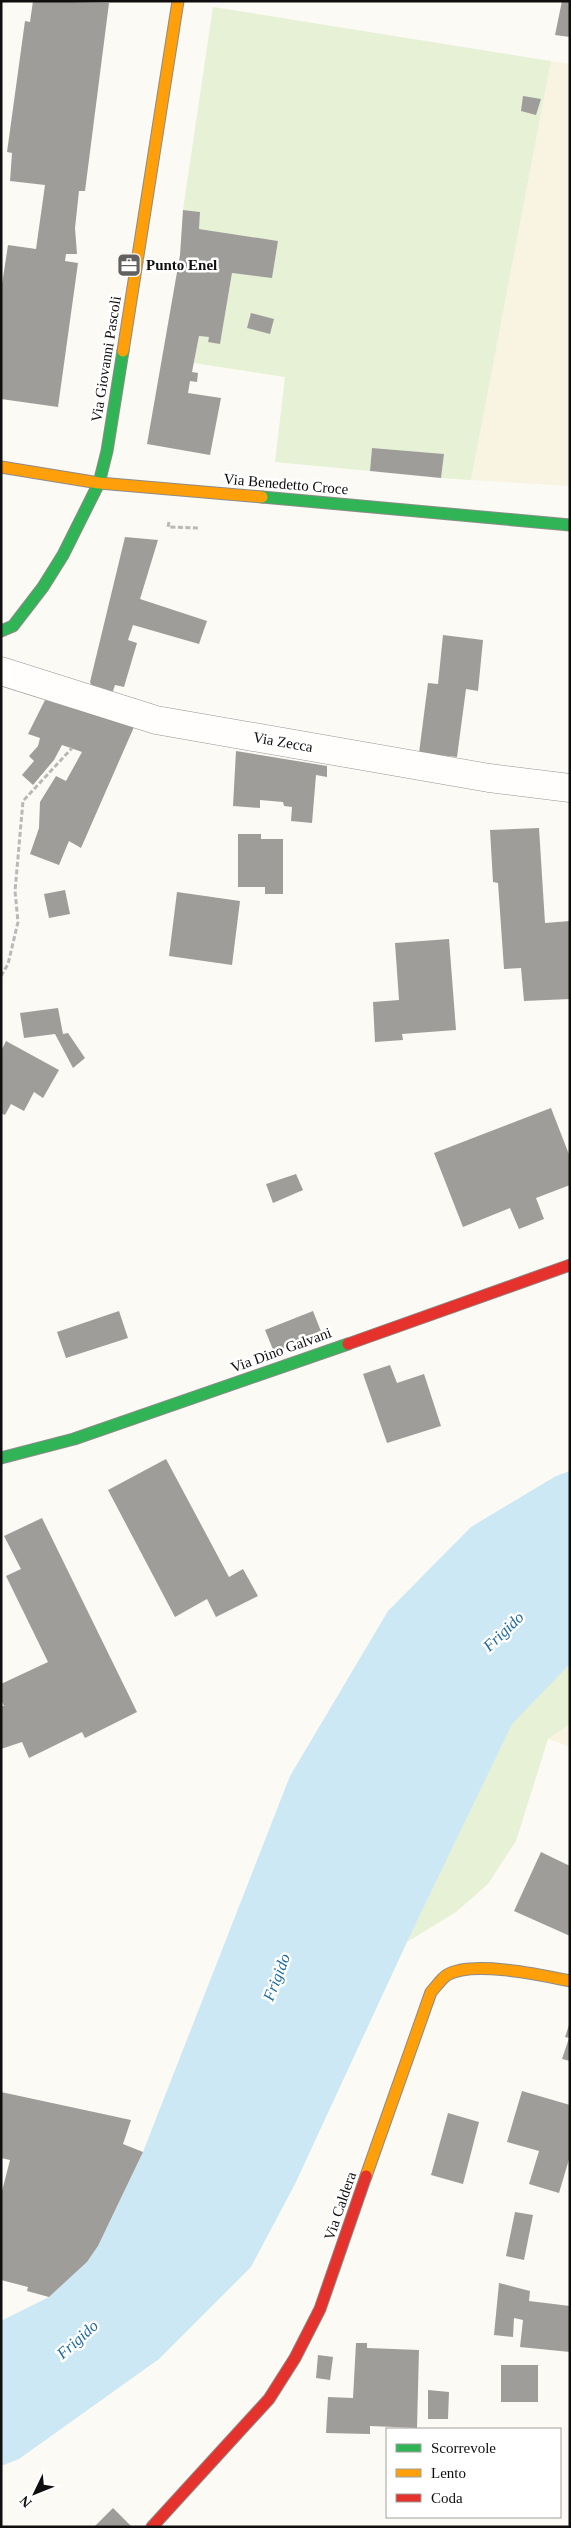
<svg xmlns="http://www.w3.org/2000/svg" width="571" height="2528" font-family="'Times New Roman',serif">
<rect width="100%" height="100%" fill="#fcfaf4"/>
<path fill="#f8f4e1" d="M551 61 570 64V486L471 480Z
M570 1724V1747L548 1739Z"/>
<path fill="#e6f1d5" d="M213 7 551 61 471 480 441 478 444 454 372 448 370 471 275 462 285 377 194 363 199 336 209 337 208 342 220 343 232 273 272 277 278 241 199 229 200 212 183 210Z
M570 1664V1724L548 1739 516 1841 488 1884 456 1912 407 1942 512 1723Z"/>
<path fill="#cce8f5" d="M570 1471V1664L512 1724 407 1942 295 2184 251 2267 159 2359 19 2459 1 2466V2321L49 2297 87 2262 98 2246 143 2152 290 1776 388 1611 471 1527 556 1476Z"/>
<path fill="#9f9d99" d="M33 1 109 3 85 191H79L75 228 77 254H66L65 261 78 263 58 407 1 399V291L8 245 36 249 45 185 10 181 12 153 7 152 25 21 30 22Z
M562 1H570V37L555 35Z
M523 96 541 99 536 115 521 111Z
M183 210 200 212 199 229 278 241 272 278 232 273 220 344 208 342 209 337 199 336 192 372 198 373 197 382 190 381 188 393 221 398 210 455 147 444 180 255Z
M251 313 274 319 270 334 247 328Z
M372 448 444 454 441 478 370 471Z
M125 537 158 540 140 599 207 621 199 644 133 625 128 640 137 643 124 687 115 685 112 694 93 689 90 682Z
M443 635 483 640 478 691 466 689 457 757 419 753 428 683 438 684Z
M45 700 134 727 81 848 69 841 59 865 30 854 39 828 40 802 56 776 66 781 82 752 62 745 54 760 33 785 22 775 34 761 29 756 38 746 40 738 28 734Z
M236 751 327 766V777L316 775 312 823 291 821 292 807 284 806 283 802 260 800V808L233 806Z
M539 828 545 923 570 921V999L524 1001 521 968 504 969 498 883 493 882 490 830Z
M238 834H261V839H283V894H265V887H238Z
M65 890 70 914 49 918 44 894Z
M177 892 240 901 232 965 169 956Z
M449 939 456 1030 402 1034 403 1040 375 1042 373 1002 399 1000 395 943Z
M58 1008 63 1034 68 1033 85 1058 73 1068 55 1034 24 1038 20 1013Z
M6 1041 59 1070 43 1098 34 1092 24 1111 11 1104 5 1115 1 1113V1051Z
M551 1108 570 1157V1185L536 1198 544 1219 519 1229 510 1208 463 1227 434 1153Z
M296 1174 303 1190 273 1203 266 1184Z
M119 1311 128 1338 66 1358 57 1332Z
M313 1311 322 1334 274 1352 265 1330Z
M390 1365 397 1383 424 1374 441 1426 387 1443 363 1374Z
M166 1459 229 1577 243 1569 258 1596 216 1617 207 1599 175 1617 108 1490Z
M42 1518 137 1712 85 1738 82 1732 29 1758 22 1742 1 1749V1706H4L1 1700V1684L48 1662 6 1576 21 1569 4 1536Z
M541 1852 570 1866V1936L514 1911Z
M570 2022V2061L562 2059 569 2038 565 2037Z
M522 2091 570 2105V2156L559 2193 529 2184 539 2151 507 2142Z
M1 2092 131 2120 123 2144 143 2152 98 2246 87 2262 49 2297 27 2291 28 2287 1 2280V2195L10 2160 1 2158Z
M448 2113 479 2122 463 2184 431 2175Z
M515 2212 533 2215 524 2260 506 2256Z
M499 2283 530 2291 529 2301 570 2306V2352L520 2347 523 2320 514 2318 513 2337 494 2335Z
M356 2343H367V2348L419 2350 417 2428 370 2426V2434L326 2433 328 2397 353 2398Z
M318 2355 333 2357 330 2380 316 2378Z
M501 2365H538V2402H501Z
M428 2390 449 2392 448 2419H428Z
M113 2508 132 2527H94Z"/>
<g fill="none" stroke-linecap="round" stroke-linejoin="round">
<g stroke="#969592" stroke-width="29">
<path id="street" d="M1 671 156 720 489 778 570 788"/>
</g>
<g stroke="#8c8b89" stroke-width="13">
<path id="fast" d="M262 497 570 525
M1 631 13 626 43 587 63 555 99 483 107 451 123 351
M1 1458 74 1439 348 1344"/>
</g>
<g stroke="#8c8b89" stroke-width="13">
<path id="slow" d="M123 351 178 1
M1 467 99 483 262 497
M366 2176 431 1992C436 1987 441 1979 447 1975 472 1960 541 1975 570 1981"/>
</g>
<g stroke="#8c8b89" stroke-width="13">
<path id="jam" d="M348 1344 570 1265
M152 2527 269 2399 295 2358 320 2309 366 2176"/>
</g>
<path stroke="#b9b9b8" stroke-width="3" stroke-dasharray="5 2.5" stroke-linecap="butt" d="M169 522 168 527 200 528
M1 976 8 964 18 922 15 891 23 801 72 748"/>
<use href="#street" stroke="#fffefd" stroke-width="28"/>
<use href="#fast" stroke="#30b455" stroke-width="11"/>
<use href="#slow" stroke="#ff9f0a" stroke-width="11"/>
<use href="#jam" stroke="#e5322d" stroke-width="11"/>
</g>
<defs>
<g id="office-square" transform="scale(1.25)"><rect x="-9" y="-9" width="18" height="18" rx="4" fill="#62615f" stroke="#fff"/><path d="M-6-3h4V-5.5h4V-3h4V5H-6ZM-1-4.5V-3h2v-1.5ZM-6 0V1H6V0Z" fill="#fff"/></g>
</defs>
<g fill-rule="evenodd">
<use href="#office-square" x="129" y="265"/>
</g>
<g text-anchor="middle" stroke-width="5" stroke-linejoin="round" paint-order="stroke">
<g font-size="15" font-weight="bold" fill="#0f0f0f" stroke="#fff" text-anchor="start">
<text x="146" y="270">Punto Enel</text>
</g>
<g font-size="15" fill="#0f0f0f" stroke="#fff">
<text transform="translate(106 359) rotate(-81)" y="5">Via Giovanni Pascoli</text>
<text transform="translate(286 484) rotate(5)" y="5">Via Benedetto Croce</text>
<text transform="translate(283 742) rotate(10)" y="5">Via Zecca</text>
<text transform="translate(281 1350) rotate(-20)" y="5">Via Dino Galvani</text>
<text transform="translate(340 2206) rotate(-71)" y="5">Via Caldera</text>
</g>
<g font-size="16" font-style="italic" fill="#1a699f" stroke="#fff">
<text transform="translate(503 1631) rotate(-44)" y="6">Frigido</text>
<text transform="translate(276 1977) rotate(-69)" y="6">Frigido</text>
<text transform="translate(77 2339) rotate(-42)" y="6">Frigido</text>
</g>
</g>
<rect width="571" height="2528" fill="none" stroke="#0f0f0f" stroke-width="5"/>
<rect x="386" y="2428" width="175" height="90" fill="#ffffff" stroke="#9f9f9f"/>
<rect x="396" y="2444" width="25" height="8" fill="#30b455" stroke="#9f9f9f"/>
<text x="431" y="2453" font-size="15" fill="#0f0f0f">Scorrevole</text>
<rect x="396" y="2469" width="25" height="8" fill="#ff9f0a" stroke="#9f9f9f"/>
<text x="431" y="2478" font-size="15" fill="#0f0f0f">Lento</text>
<rect x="396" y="2494" width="25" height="8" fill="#e5322d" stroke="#9f9f9f"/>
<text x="431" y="2503" font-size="15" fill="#0f0f0f">Coda</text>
<g transform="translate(35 2493) rotate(227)" stroke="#ffffff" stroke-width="4" paint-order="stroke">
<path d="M0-4L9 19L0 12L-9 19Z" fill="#0f0f0f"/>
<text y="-8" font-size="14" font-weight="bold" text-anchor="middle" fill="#0f0f0f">N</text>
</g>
</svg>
